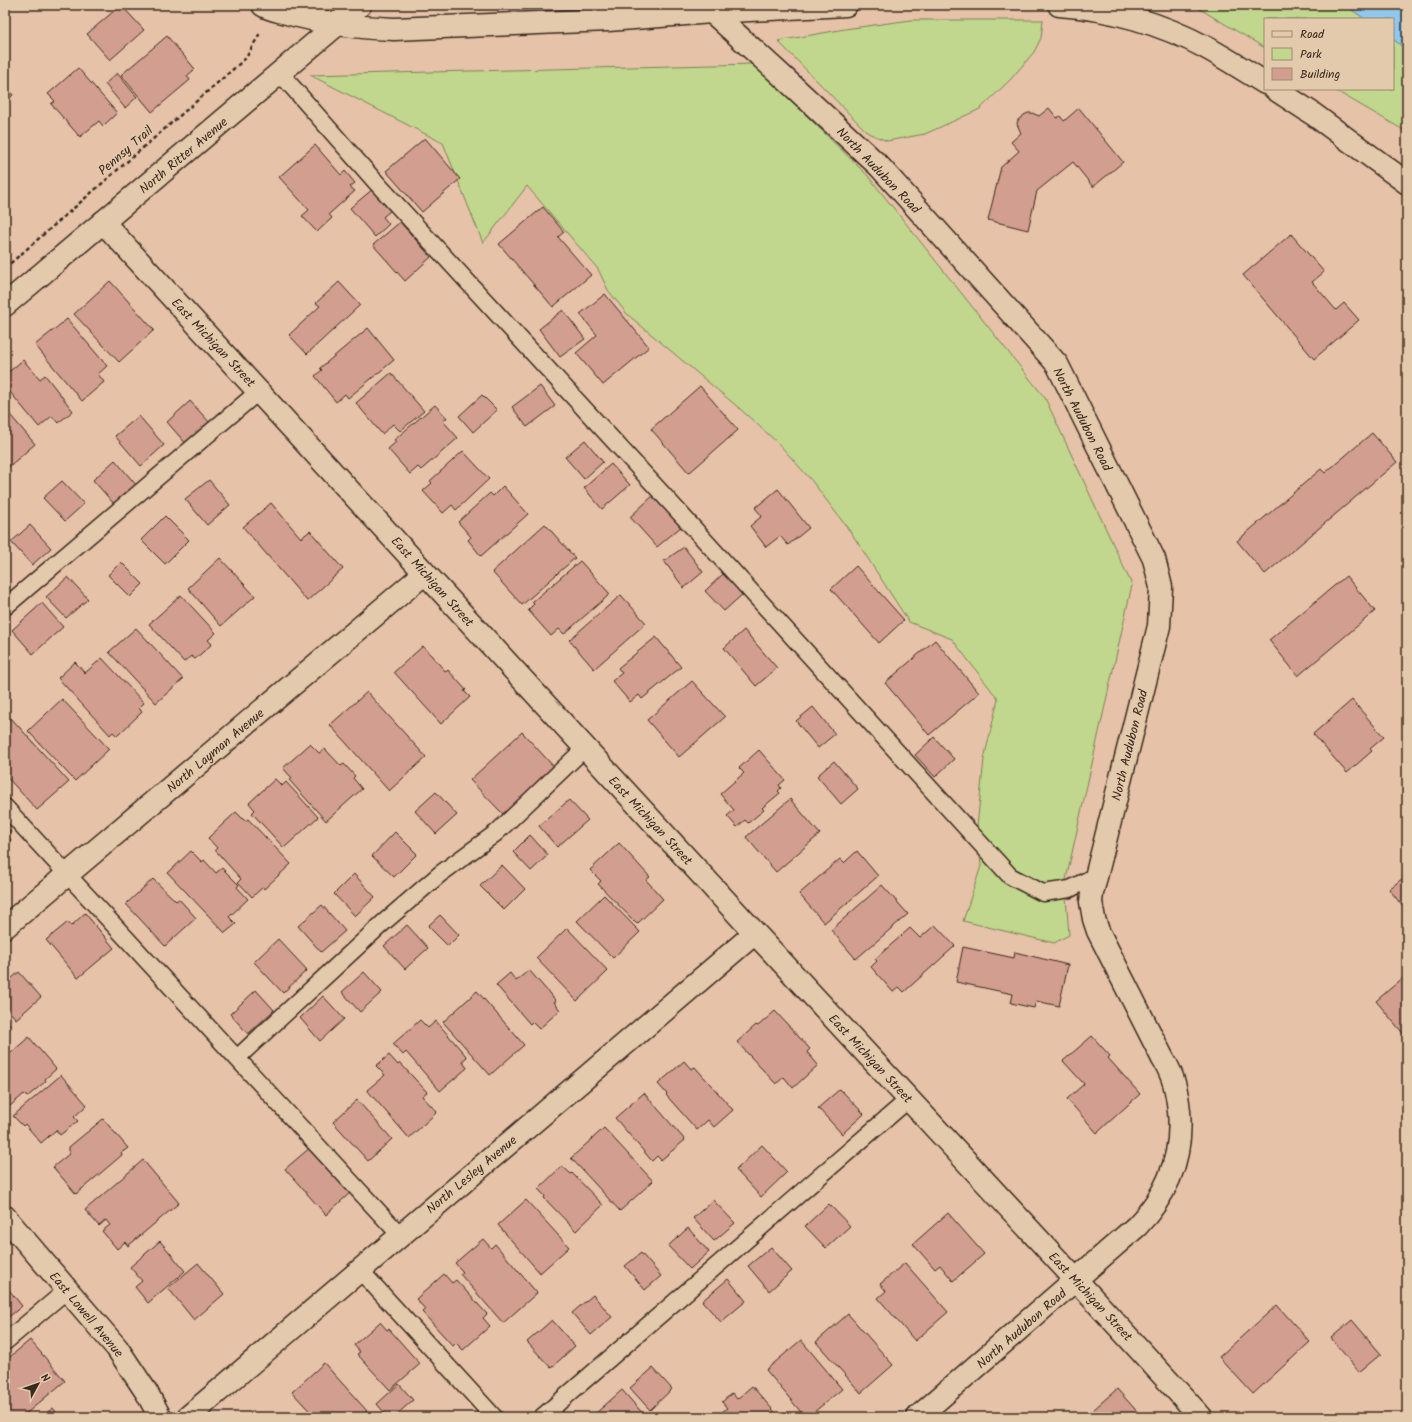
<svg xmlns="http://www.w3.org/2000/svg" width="1412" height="1422" font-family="Kalam,sans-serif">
<rect width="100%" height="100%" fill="#e6c2a9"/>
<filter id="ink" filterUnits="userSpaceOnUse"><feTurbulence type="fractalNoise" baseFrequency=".025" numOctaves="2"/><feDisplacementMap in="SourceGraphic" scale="8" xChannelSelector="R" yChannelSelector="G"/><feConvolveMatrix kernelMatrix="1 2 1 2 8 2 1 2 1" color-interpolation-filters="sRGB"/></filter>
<g filter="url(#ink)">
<path fill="#c0d78d" stroke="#7e8056" d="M1193 5H1345L1365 19H1265V48Z
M911 20H1043L1041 38 1034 52 1011 79 980 109 925 134 887 141 868 133 778 41 845 29Z
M1393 39 1407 50V132L1333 89H1393Z
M754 64 868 176 1045 398 1132 585 1065 884 1069 935 1054 943 963 921 981 866 977 827 984 759 998 699 952 639 909 622 852 534 812 481 778 443 739 408 627 314 608 290 598 269 527 186 483 243 443 143 310 75Z"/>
<path fill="#8fc8ee" stroke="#6d899b" d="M1345 5H1407V50L1393 39V19H1365Z"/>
<path fill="#d29e90" stroke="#3b2a1e" d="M121 5 144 30 110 60 87 34Z
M167 36 195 69 187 76 190 80 152 112 121 75Z
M78 68 117 113 103 126 99 121 80 137 51 104 55 101 48 94Z
M117 73 137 97 125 108 105 84Z
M5 85 13 95 5 102Z
M1049 108 1057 118 1060 116 1064 121 1079 108 1123 162 1093 187 1073 162 1037 191 1028 230 988 220 1001 167 1019 151 1011 142 1021 133 1017 124 1018 120 1024 115 1028 113H1032L1039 116Z
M425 138 460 179 422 212 386 171Z
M315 145 341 175 345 171 355 183 350 187 355 191 329 214 332 218 317 232 302 216 309 210 279 177Z
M373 189 391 210 383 217 389 224 375 237 350 208Z
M543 207 564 232 558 237 591 275 553 307 499 244Z
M400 222 431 257 405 281 373 245Z
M1291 234 1324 272 1312 282 1336 310 1344 303 1359 320 1314 359 1243 275Z
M110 281 154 330 119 362 74 314Z
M339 282 360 305 307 354 289 335 320 306 316 303Z
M605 294 649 347 603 385 576 353 597 335 580 314Z
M563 310 585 339 560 357 539 329Z
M67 319 107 366 98 374 104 382 82 401 35 345Z
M368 328 394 360 348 398 345 394 336 402 315 376 322 370 320 368Z
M23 360 40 379 45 375 73 411 58 423 52 416 39 427 5 386V375Z
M391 373 424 411 400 431 393 424 382 434 356 403Z
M540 386 555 406 527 427 512 407Z
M700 386 738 430 689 473 651 429Z
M482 395 497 410 473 432 459 416Z
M190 401 211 424 187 445 167 422Z
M435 405 447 418 443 421 458 438 421 470 418 467 410 474 388 449 396 442 394 440Z
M5 409 35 444 5 470Z
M139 416 164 445 141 466 115 436Z
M1372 433 1397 462 1265 574 1237 541 1321 469 1325 473Z
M585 440 603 462 584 479 565 457Z
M463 451 489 479 456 510 452 505 443 513 423 491 432 483 430 481Z
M115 460 137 486 115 505 93 480Z
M611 464 630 485 602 509 584 488Z
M209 480 230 505 207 525 185 499Z
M62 481 84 504 65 521 43 498Z
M503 486 528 514 481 556 468 540 471 537 458 522 490 493 493 496Z
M778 489 809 528 788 545 780 536 766 547 750 526 762 516 755 508Z
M655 494 683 525 657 547 630 517Z
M271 503 301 538 310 531 343 569 307 601 243 527Z
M165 516 189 540 165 564 141 540Z
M545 524 575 558 522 605 492 572Z
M30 525 51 548 32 565 11 542Z
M684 547 703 572 684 588 664 561Z
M220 558 255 596 221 626 188 588Z
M580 561 610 594 564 634 559 629 551 636 528 610 534 604 532 602Z
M121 562 143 584 130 597 108 575Z
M856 566 904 620 879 643 831 589Z
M725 572 744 593 724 611 705 591Z
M1346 576 1375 611 1298 676 1269 640Z
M68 577 88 599 66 618 46 597Z
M181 595 216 633 208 640 212 644 195 659 191 656 184 662 149 624Z
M621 595 646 623 594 669 569 640Z
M42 603 63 627 33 654 12 630Z
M136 628 183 679 156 703 109 652Z
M744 630 777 668 756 686 724 648Z
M656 637 681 667 642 699 639 695 630 702 612 681 622 673 618 668Z
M935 640 979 693 929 735 885 683Z
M423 646 446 672 448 670 466 690 464 691 470 697 441 724 394 672Z
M5 651 12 659 5 665Z
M102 658 144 703 139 708 142 712 117 736 113 732 110 735 58 678 75 662 85 673Z
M692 681 725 717 679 757 647 720Z
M367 692 426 757 389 791 330 725Z
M62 699 109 749 75 781 28 731Z
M1352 700 1384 737 1370 749 1372 751 1347 773 1313 734Z
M813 707 835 734 818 748 796 721Z
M11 718 69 782 37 810 5 775V723Z
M522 732 555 768 504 815 470 780Z
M934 737 954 759 935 777 915 755Z
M310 744 319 753 325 749 341 766 344 764 355 776 353 778 362 789 326 821 290 781 292 778 283 768Z
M759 750 785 780 779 785 781 788 778 791 780 793 762 808 764 810 748 823 745 820 737 827 727 816 734 810 720 794 744 773 739 768Z
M834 761 858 789 841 804 817 776Z
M275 779 282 786 286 782 318 817 284 848 252 813 255 810 249 803Z
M436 792 457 815 436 834 415 811Z
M790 799 820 834 776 872 746 837Z
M569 800 588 820 557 847 539 826Z
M236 812 245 821 248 819 291 864 264 889 263 887 252 897 238 882 241 879 215 850 217 848 208 838Z
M5 826 11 832 7 835 11 840 5 845Z
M395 832 417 854 394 877 372 856Z
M530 835 548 855 531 871 513 852Z
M619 843 650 877 646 880 663 899 637 924 598 884 601 881 590 870Z
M191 851 202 862 204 860 216 873 222 868 239 885 237 887 248 899 229 917 236 924 225 933 168 873Z
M857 851 878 876 824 923 799 894 840 859 844 863Z
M502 865 525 889 504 910 480 886Z
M354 874 375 897 355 916 334 894Z
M1407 875V912L1389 889Z
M153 879 176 901 179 899 196 918 165 946 126 904Z
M882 885 908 914 856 959 831 930Z
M604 895 640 932 613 958 577 921Z
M322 905 345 931 321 952 298 926Z
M85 913 114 948 78 978 46 940 68 922 71 926Z
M440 915 459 935 448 946 428 926Z
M407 925 428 948 405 969 384 946Z
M935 925 955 946 904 992 899 987 893 992 871 967 877 961 875 959 910 928 920 938Z
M567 928 608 971 577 1001 536 958Z
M278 939 307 970 283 993 254 962Z
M963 947 1014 958 1015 952 1068 965 1059 1006 1036 1001 1034 1008 1011 1003 1013 994 956 982Z
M529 970 556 1001 554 1002 560 1010 539 1029 532 1022 530 1024 496 985 510 973 516 981Z
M19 972 41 997 16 1019 5 1006V984Z
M364 972 382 992 360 1012 342 992Z
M1405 976 1407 979 1406 1037 1376 1001Z
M256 990 274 1010 248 1034 230 1014Z
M477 991 524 1045 490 1075 443 1022Z
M323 996 344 1019 320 1041 300 1018Z
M775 1011 810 1049 807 1052 818 1065 793 1088 784 1077 776 1084 737 1042 756 1025 758 1026Z
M5 1019 12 1027 5 1032Z
M420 1020 428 1028 436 1021 467 1057 462 1061 467 1068 440 1091 406 1052 403 1055 393 1044Z
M1092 1036 1110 1056 1108 1058 1140 1094 1097 1133 1067 1099 1084 1084 1063 1061Z
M29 1037 56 1069 45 1079 46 1081 27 1097 24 1094 10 1106 8 1103 5 1106V1058Z
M389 1055 398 1065 400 1063 427 1092 422 1096 437 1112 409 1138 367 1090 385 1075 376 1066Z
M684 1061 691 1069 695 1067 733 1110 714 1127 708 1120 697 1130 666 1095 667 1094 658 1084Z
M61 1075 87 1105 74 1117 78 1121 60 1135 56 1130 41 1143 25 1124 23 1126 13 1116Z
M840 1089 864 1114 842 1134 818 1108Z
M644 1093 685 1140 661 1160 657 1156 652 1161 615 1118Z
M357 1100 392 1139 368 1161 333 1122Z
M103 1119 128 1148 121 1153 122 1155 76 1194 53 1167 69 1154V1147Z
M604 1128 653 1181 620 1211 571 1158Z
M762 1145 787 1172 761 1197 736 1170Z
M312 1146 352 1191 326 1215 285 1169Z
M143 1160 179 1203 128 1246 125 1242 117 1249 102 1231 110 1225 106 1220 99 1226 85 1210Z
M562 1166 571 1174 572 1173 603 1205 576 1231 544 1198 545 1196 538 1189Z
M526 1200 569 1247 540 1273 498 1225Z
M713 1200 735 1223 714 1241 693 1218Z
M829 1204 850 1226 826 1248 805 1226Z
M948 1213 984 1254 953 1281 940 1265 935 1269 913 1244Z
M688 1228 709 1252 690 1269 668 1246Z
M483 1239 491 1248 495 1244 537 1293 503 1323 460 1274 463 1272 455 1263Z
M160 1241 185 1271 148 1303 135 1287 142 1281 130 1267Z
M771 1247 792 1271 769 1291 748 1266Z
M641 1253 661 1276 645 1290 625 1266Z
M198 1263 224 1294 194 1320 168 1288Z
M905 1263 948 1312 915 1341 878 1298 886 1291 880 1284Z
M444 1274 452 1283 456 1280 487 1314 483 1318 490 1326 463 1350 456 1343 453 1346 422 1312 425 1309 416 1299Z
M728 1279 746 1301 721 1322 702 1301Z
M5 1285 22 1306 5 1320Z
M593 1295 612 1317 591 1335 572 1313Z
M1277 1305 1310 1342 1253 1394 1219 1357Z
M848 1314 893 1365 861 1393 816 1342Z
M552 1320 575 1346 551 1368 527 1342Z
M1352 1320 1381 1354 1359 1372 1331 1338Z
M380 1322 387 1330 389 1329 420 1364 390 1390 357 1354 360 1352 354 1345Z
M30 1340 65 1381 22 1417H5V1361Z
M801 1340 842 1389 808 1417H805L766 1370Z
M324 1363 367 1411 360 1417H315L292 1392Z
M653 1368 672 1389 650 1410 630 1388Z
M399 1384 413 1400 394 1417H388L377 1404Z
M752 1386 779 1417H718L717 1416 727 1408 722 1402 732 1393 737 1399Z
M1117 1389 1142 1417H1085Z
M622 1390 645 1416 643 1417H598L595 1414Z
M53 1408 60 1417H41Z"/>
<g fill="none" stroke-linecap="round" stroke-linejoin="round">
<g stroke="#3b2a1e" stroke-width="19">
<path id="service" d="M280 73 374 180 658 489 1010 876 1043 893 1070 889 1097 875
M5 607 259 391
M5 807 400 1235
M237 1058 383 923 440 874 496 833 585 748
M360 1270 494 1417
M5 1342 67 1290
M542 1417 909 1099"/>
</g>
<g stroke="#3b2a1e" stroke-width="25">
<path id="minor" d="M712 12 781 75 879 166 1057 364 1154 559 1161 587 1159 626 1092 893 1091 902 1094 919 1098 931 1163 1059C1174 1076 1177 1092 1179 1111 1183 1156 1168 1194 1137 1226L918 1417
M103 222 755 933 1076 1280 1201 1417
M5 927 425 573
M5 1217 117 1348 147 1393 160 1417
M188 1417 755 933"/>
</g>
<g stroke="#3b2a1e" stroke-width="25">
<path id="tertiary" d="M5 305 360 5"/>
</g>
<g stroke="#3b2a1e" stroke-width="25">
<path id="secondary" d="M263 5C270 10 281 11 290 14 324 23 358 28 394 29L608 20 712 12 846 5
M1059 5C1109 8 1163 24 1207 48 1227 59 1246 71 1265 83
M1275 89 1313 114 1407 183"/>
</g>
<path stroke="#3b2a1e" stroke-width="2.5" stroke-dasharray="4 3" stroke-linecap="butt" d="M5 268 246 58 260 33"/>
<use href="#service" stroke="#e4caac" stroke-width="16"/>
<use href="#minor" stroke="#e4caac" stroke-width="22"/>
<use href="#tertiary" stroke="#e4caac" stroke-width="22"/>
<use href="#secondary" stroke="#e4caac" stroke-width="22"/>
</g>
</g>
<g text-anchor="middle" stroke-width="3" stroke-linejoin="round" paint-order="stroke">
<g font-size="13" fill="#3b2a1e" stroke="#e4caac">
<text transform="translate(125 150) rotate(-41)" y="5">Pennsy Trail</text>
<text transform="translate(183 155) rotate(-40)" y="5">North Ritter Avenue</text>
<text transform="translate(879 170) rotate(46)" y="5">North Audubon Road</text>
<text transform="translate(214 342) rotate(47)" y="5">East Michigan Street</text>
<text transform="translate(1083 419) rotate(63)" y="5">North Audubon Road</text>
<text transform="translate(433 581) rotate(48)" y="5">East Michigan Street</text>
<text transform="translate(1129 745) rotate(-76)" y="5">North Audubon Road</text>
<text transform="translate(215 750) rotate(-40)" y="5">North Layman Avenue</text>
<text transform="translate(651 820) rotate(47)" y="5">East Michigan Street</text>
<text transform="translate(871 1058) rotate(47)" y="5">East Michigan Street</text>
<text transform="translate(471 1174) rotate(-40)" y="5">North Lesley Avenue</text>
<text transform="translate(1091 1296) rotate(47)" y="5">East Michigan Street</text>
<text transform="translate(87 1314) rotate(50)" y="5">East Lowell Avenue</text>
<text transform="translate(1021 1328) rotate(-41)" y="5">North Audubon Road</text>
</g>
</g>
<rect width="1412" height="1422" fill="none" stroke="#e4caac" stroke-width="20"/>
<rect x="10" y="10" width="1392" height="1402" fill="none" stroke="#3b2a1e" stroke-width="1.5" filter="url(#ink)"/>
<rect x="1264" y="18" width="130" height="72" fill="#e4caac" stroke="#a08a73"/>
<rect x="1272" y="31" width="20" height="6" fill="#e4caac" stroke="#a08a73"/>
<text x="1300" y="38" font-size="12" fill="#3b2a1e">Road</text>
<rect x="1272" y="48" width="20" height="12" fill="#c0d78d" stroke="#a08a73"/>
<text x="1300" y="58" font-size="12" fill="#3b2a1e">Park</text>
<rect x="1272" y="68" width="20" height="12" fill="#d29e90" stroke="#a08a73"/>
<text x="1300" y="78" font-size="12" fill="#3b2a1e">Building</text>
<g transform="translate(38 1384) rotate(50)" stroke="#e4caac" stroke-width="3" paint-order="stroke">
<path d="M0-3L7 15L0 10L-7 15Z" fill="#3b2a1e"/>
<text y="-6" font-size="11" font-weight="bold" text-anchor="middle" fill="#3b2a1e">N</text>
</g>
</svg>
